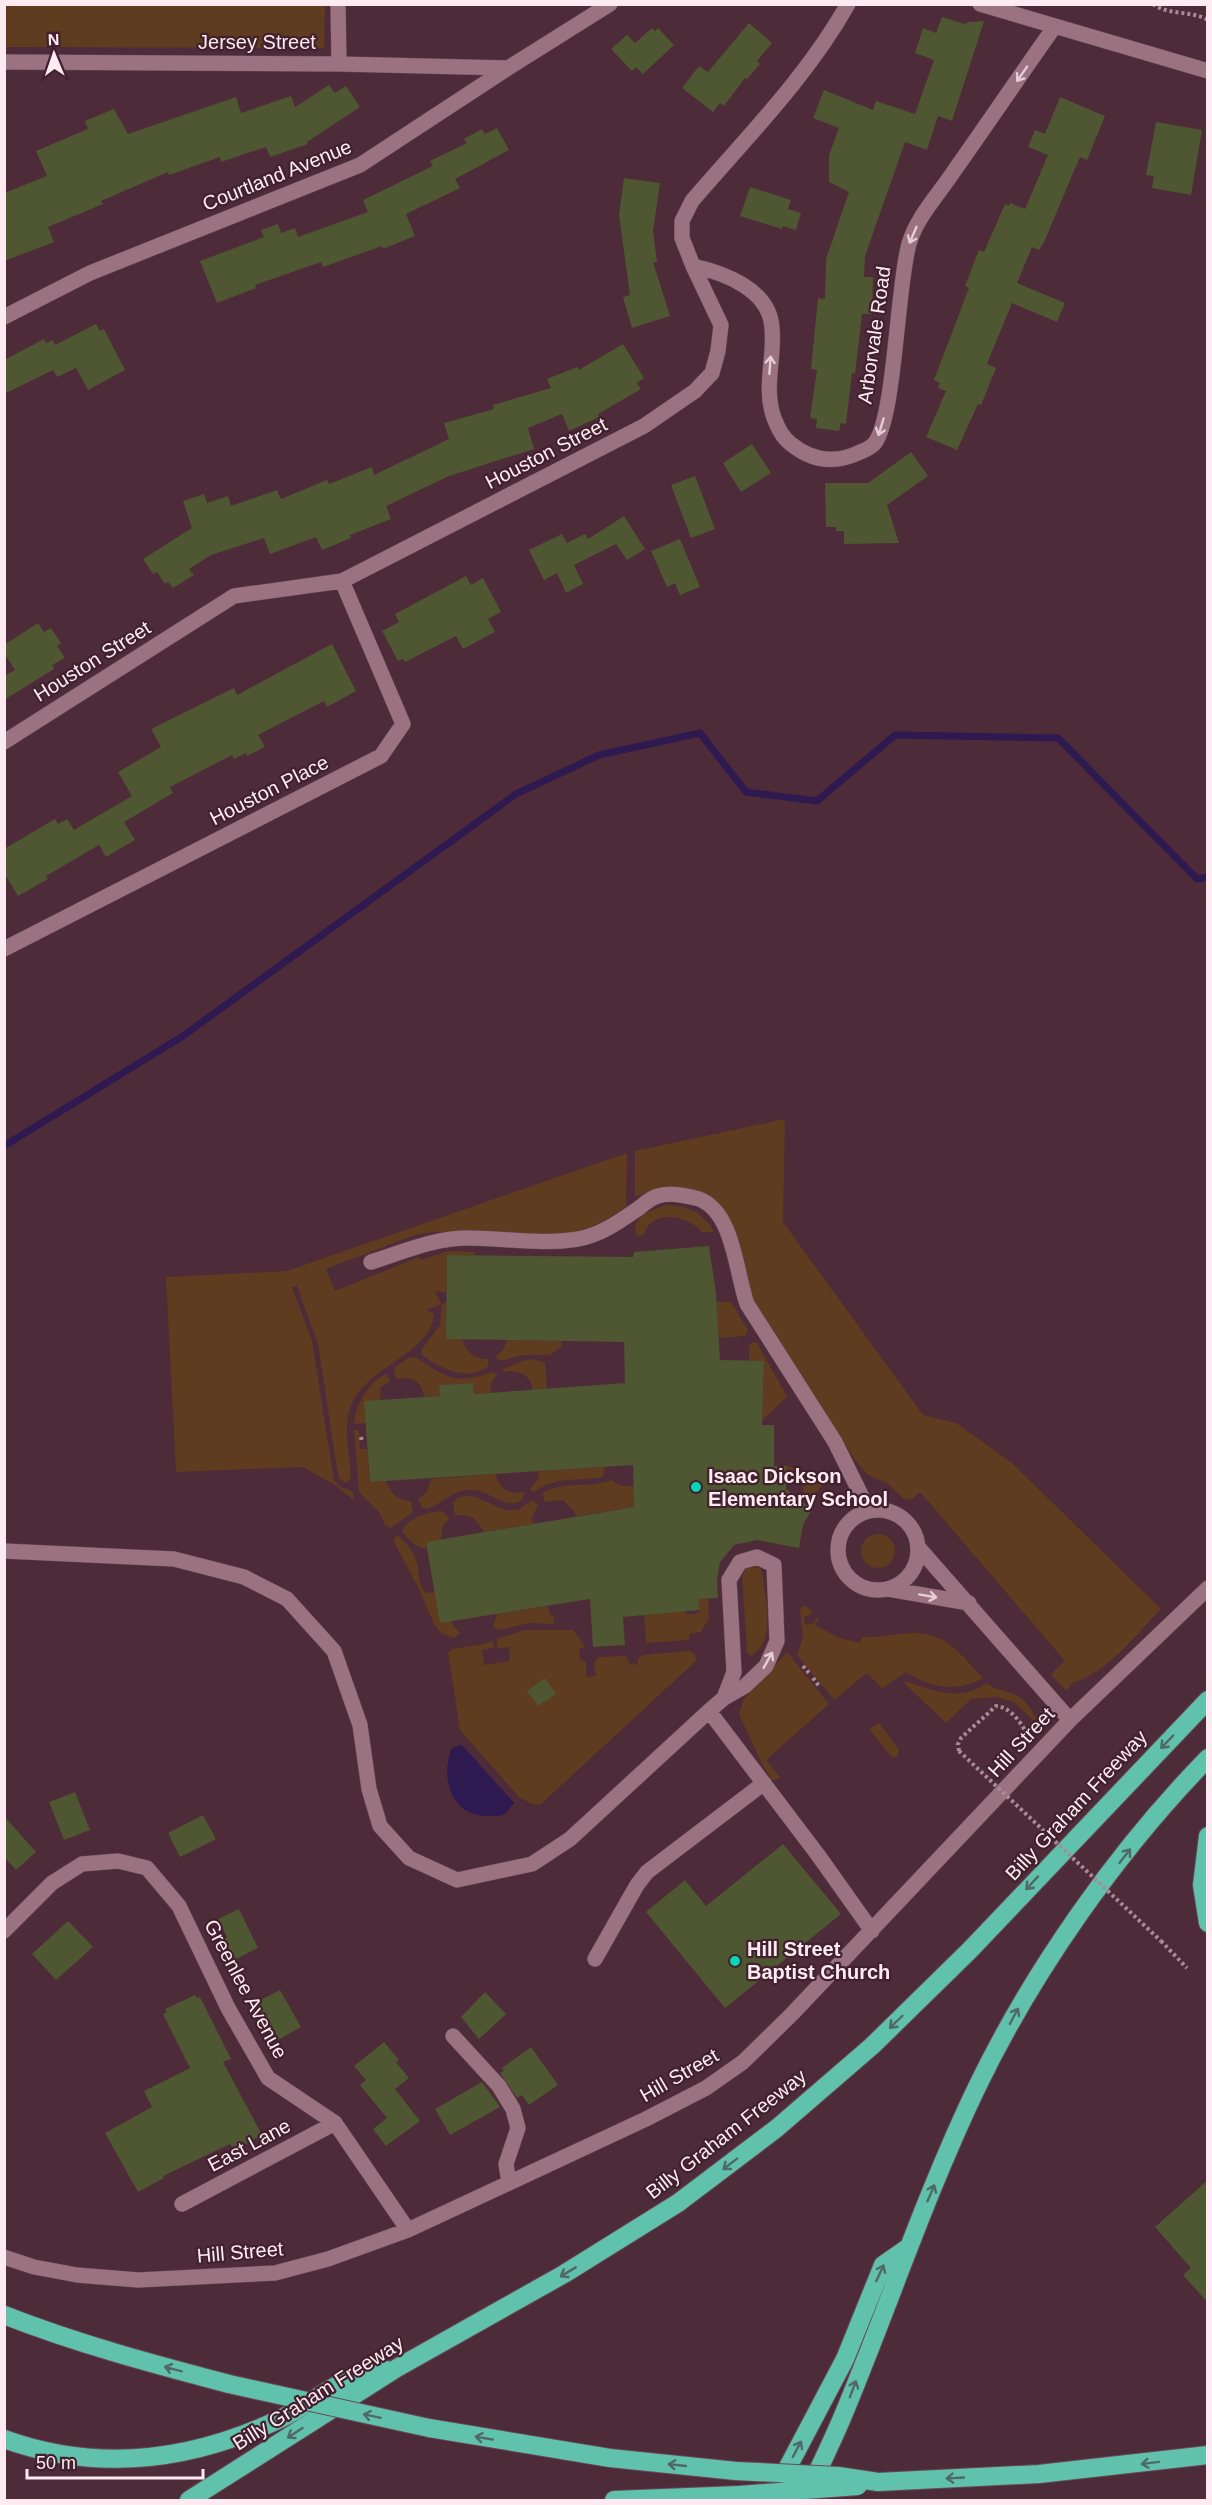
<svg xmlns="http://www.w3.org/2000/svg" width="1212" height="2505" font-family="Arial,sans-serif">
<rect width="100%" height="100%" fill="#4e2b38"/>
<path fill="#5f3b1f" d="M5 4 325 5 324 48 5 47Z
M785 1119 783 1222 923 1415 956 1423 1011 1462 1161 1609C1135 1635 1109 1672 1072 1683L1067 1691 1052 1676V1673L1065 1661 920 1492 911 1500 903 1498 887 1483 868 1475 855 1460 755 1305 736 1236 723 1211 695 1191 679 1187 662 1186 635 1197V1151Z
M627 1153 626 1206C605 1222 590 1229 564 1234L432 1232 412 1236 326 1269 335 1291 419 1257 421 1260 449 1251 475 1252V1255H447L446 1293 435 1291 441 1304 427 1310 434 1314C432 1353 368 1366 352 1403 342 1424 350 1455 351 1477L350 1480 345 1483 339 1478 337 1469 318 1344 297 1286 292 1287 312 1341 334 1480 341 1487 352 1491 355 1501 335 1485 303 1467 176 1472 166 1277 287 1271Z
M665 1205C686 1205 704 1212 714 1232H702C688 1215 651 1208 644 1235L636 1236 635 1225 643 1214Z
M446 1301V1339H462C466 1352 476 1360 489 1359L488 1366C469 1383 439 1368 422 1355V1349L440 1325 442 1305Z
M716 1302H731L748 1330 745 1336 719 1338Z
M507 1340 561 1341 562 1347 549 1355H523L501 1361 495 1357 503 1350Z
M752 1342 757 1343 787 1396 762 1421 764 1361H749V1347Z
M415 1357C448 1378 453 1385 493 1372L497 1375 492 1381 490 1393 474 1394 473 1383 439 1385 440 1396 424 1397C422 1381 412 1376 397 1379L394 1373 395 1367 408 1358Z
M533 1359 545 1363 547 1389 533 1390C531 1374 517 1369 503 1372L502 1370 521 1361Z
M387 1374 390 1381 380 1388V1400L366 1423 354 1424C355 1406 369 1380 387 1374Z
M354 1430H359L360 1449H367L370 1482 386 1481C390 1493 398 1501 411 1501L413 1512 391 1528 385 1525 379 1512 359 1492Z
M786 1466 830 1478C822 1484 814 1498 806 1500L803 1498V1481L786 1477Z
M605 1467 603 1477C576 1482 559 1475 534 1492L530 1490 538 1478 539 1471Z
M496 1474C498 1489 510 1495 524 1492L522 1500C504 1511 491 1491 474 1490 454 1488 444 1503 427 1509L422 1507 418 1499 427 1492 431 1479Z
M611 1480 621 1486H634V1507L576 1516 574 1511 563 1500 544 1502 543 1493C564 1480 589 1489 611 1480Z
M467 1496C484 1496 502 1515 519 1509 523 1507 527 1503 532 1500L538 1505 532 1517 533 1524 484 1532C477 1519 469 1512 455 1516L453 1502 460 1497Z
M443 1511 449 1519 443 1525 441 1540 426 1542 427 1548C417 1549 408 1539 402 1532 406 1518 430 1511 443 1511Z
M861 1551a17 17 0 1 1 34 0a17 17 0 1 1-34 0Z
M398 1536C406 1543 413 1551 416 1560 420 1572 417 1584 426 1593L435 1592 453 1625 460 1633 454 1638 441 1633 434 1624 418 1587 394 1542 395 1537Z
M754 1566 761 1570 763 1576C765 1600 777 1644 750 1656L747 1652 742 1576 746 1568Z
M707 1579 709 1618 701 1632 689 1634V1640L646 1643 644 1615 685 1611V1614H696L700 1611 698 1598Z
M547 1606 551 1615 555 1617 553 1624 529 1623 499 1630 493 1627 497 1614Z
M803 1606 808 1607 813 1613 804 1617 805 1623 807 1625 814 1623 817 1617 819 1619 815 1624 819 1627 839 1638 860 1643 862 1637C880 1638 897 1633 914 1633 947 1632 963 1657 983 1678 957 1693 931 1688 906 1672L882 1688 867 1673 834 1700 797 1655 803 1637 800 1610Z
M525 1630H573L584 1645 583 1648H579L580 1659 586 1663V1677L596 1676 594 1663 598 1657 626 1656 630 1665 638 1664V1659L643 1655 689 1651 695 1654 696 1661 540 1805 530 1803 519 1797 460 1730 448 1652C457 1645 478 1648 493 1641L494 1648 482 1650 484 1665 510 1661 509 1647 497 1648V1639Z
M787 1652 829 1704 766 1760 780 1777 776 1780H772L762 1764 739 1714 744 1699Z
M906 1681C932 1691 961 1702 987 1683 996 1691 1004 1690 1014 1694 1024 1698 1032 1710 1037 1719L1034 1721 1014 1702 996 1697 971 1699 946 1723 904 1683Z
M877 1724H880L899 1750 897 1757H892L871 1732 870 1729Z"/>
<path fill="#2e1950" d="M462 1745 514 1803C511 1806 508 1811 505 1814 500 1817 491 1816 486 1816 450 1815 440 1776 452 1748Z"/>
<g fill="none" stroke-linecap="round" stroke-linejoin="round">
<path stroke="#2e1950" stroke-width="7" d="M4 1146 183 1036 516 794 599 755 700 733 746 792 817 801 895 735 1058 738 1197 879 1208 877"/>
</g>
<path fill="#4f5632" d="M942 17 964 24 969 22 984 21 952 121 938 116 927 150 905 142 865 256 864 277H873L872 314H862L855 374 852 373 846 424 841 423 839 431 816 428 817 419 810 418 817 370 811 369 818 298 825 299 826 259 849 192 829 182V155L839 128 813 118 824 90 873 110 876 101 915 114 934 60 915 53 923 28 936 33Z
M749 23 772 43 757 61 760 64 747 79 745 78 724 106 720 103 713 112 682 88 699 66 708 72Z
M652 28 655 31 658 28 674 45 643 74 636 67 632 71 611 49 627 35 635 43Z
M329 85 335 93 346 86 360 107 307 142 308 144 270 157 266 147 221 162 220 157 169 175 168 172 101 201 103 204 48 227 54 242 4 261V193L47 176 36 151 88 129 85 121 114 109 128 134 236 97 241 113 291 96 295 107Z
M1060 97 1105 116 1087 160 1080 157 1044 242 1039 250 1032 247 1017 283 1065 303 1057 322 1012 303 987 364 996 368 981 405 978 404 957 450 926 437 946 391 938 388 940 383 934 380 969 288 965 286 979 250 984 252 1005 204 1009 206 1010 203 1025 209 1048 155 1028 147 1035 130 1045 134Z
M1156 122 1202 130 1191 195 1152 188 1154 176 1146 175Z
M497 128 509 150 455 179 460 188 406 214 415 236 383 249 382 246 323 267 321 262 255 285 256 288 217 303 200 261 264 237 261 230 278 224 281 233 295 228 298 237 368 212 363 200 433 166 430 161 467 143 464 139 482 129 485 134Z
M624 178 660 183 653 231 657 262H653L670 316 632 328 623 297 630 295 619 215Z
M750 187 791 200 788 209 801 213 796 230 783 226 782 229 740 216Z
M96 324 100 331 104 329 125 370 88 390 76 368 57 377 53 370 4 394V360L44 339 46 343 53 340 55 345Z
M623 344 644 378 637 383 641 389 598 414 599 417 569 431 562 414 528 428 534 449 449 476 386 506 391 519 350 535 351 538 322 550 316 537 270 554 264 538 211 555 189 569 194 575 173 588 168 582 165 584 157 572 153 574 143 559 192 528 183 501 204 494 207 503 228 496 231 506 277 490 281 499 327 480 329 484 372 467 374 475 449 439 444 423 494 409 493 405 551 388 547 379 577 367 579 370Z
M752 444 771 473 741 492 723 463Z
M911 452 928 476 887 505 899 543 844 544V531H836V527H826L825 483H868Z
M695 476 715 529 691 538 671 485Z
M624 516 645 549 627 560 616 544 574 565 583 584 566 593 557 573 544 580 529 550 562 534 567 543 585 534 588 539Z
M680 539 700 587 680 595 675 583 667 587 651 551Z
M466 576 471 585 483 578 501 612 488 619 495 632 463 649 456 636 405 662 403 659 398 661 382 631 399 622 395 614Z
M38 623 44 632 51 628 61 643 57 646 65 658 52 665 54 669 4 700V676L15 670 4 653V645Z
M332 644 356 691 327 707 324 701 258 735 265 747 247 756 246 753 234 759 232 755 170 787 173 793 124 822 135 840 106 857 99 845 46 876 48 879 18 896 4 873V849L55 819 58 824 67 819 74 830 132 796 118 772 161 747 151 729 234 688 237 695Z
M709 1246 716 1293 720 1360 764 1361 762 1425H774V1466H786V1489L812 1509 803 1525 799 1548 757 1540 734 1545 720 1562 717 1579 718 1598 698 1599 700 1610 623 1617 625 1645 593 1647 590 1599 440 1623 426 1542 634 1507 633 1465 370 1482 364 1401 440 1396 439 1385 473 1383 474 1394 625 1383 624 1342 446 1339 447 1255 633 1257 634 1252Z
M545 1678 556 1694 538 1706 527 1691Z
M75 1792 90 1830 64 1840 49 1802Z
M203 1815 216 1839 180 1857 168 1833Z
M4 1816 36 1852 16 1870 4 1857Z
M783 1844 841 1914 725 2008 646 1912 685 1880 706 1906Z
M239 1909 258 1948 230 1962 220 1941 227 1937 218 1919Z
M68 1921 93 1947 56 1980 32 1954Z
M280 1990 301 2027 276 2041 255 2003Z
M485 1992 506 2014 479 2039 461 2017Z
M195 1995 197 1998 200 1997 231 2059 223 2062 262 2135 234 2150 230 2144 163 2176 164 2178 138 2192 105 2133 152 2107 144 2091 190 2068 163 2014 167 2012 165 2009Z
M384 2042 399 2060 396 2062 409 2078 395 2089 420 2121 386 2146 373 2129 387 2118 360 2085 366 2080 354 2066Z
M531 2047 558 2085 529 2105 522 2095 517 2098 500 2073 504 2071 502 2068Z
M482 2082 500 2107 450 2135 435 2109Z
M1208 2180V2303L1183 2275 1191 2268 1155 2227Z"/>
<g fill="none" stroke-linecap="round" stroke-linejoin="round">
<g stroke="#674a56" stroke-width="16">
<path id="minor" d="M338 4 339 64
M980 4 1208 71
M4 62 339 64 508 68
M693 266C725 273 770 290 772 328 775 359 763 387 774 418 778 428 782 437 791 444 812 461 834 464 858 453 863 451 870 448 874 444 895 420 897 285 909 244 916 218 939 194 954 171 988 123 1021 74 1055 26
M4 317 90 273 360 165 508 68 610 4
M4 742 234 596 342 581 644 426 695 391 712 373 718 351 721 325 693 266 682 238V221L692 201C746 138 807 77 848 4
M4 949 381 756 403 724 342 581
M371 1262C403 1252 434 1238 468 1238 504 1238 542 1245 578 1239 601 1235 620 1221 639 1208 644 1204 652 1197 658 1196 669 1192 688 1196 699 1199 734 1212 736 1274 747 1304L835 1442 869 1511
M838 1550a40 40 0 1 1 80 0a40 40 0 1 1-80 0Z
M918 1547 1070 1720
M4 1551 174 1559 244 1577 287 1599 334 1651 360 1725 369 1789 380 1826 409 1858 457 1880 532 1864 570 1839 709 1711 724 1698 745 1686 766 1666 777 1641 774 1565 757 1557 740 1562 729 1580 734 1672 724 1698
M888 1589 969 1603
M709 1711 818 1855 872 1931
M4 1931 52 1883 82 1864 118 1861 147 1868 179 1906 228 2008 268 2078 335 2123 408 2230
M595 1959 637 1885 647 1872 764 1783
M453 2036 499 2086 513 2109 518 2128 506 2164 509 2183
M182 2204 335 2123
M4 2257 34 2267 77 2275 138 2280 275 2273 328 2259 408 2230 646 2119 706 2088 743 2062 792 2014 1070 1720 1208 1588"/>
</g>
<g stroke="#674a56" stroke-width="20">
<path id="highway" d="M1208 1836 1202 1885 1208 1923
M4 2315C78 2344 153 2364 229 2384
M429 2428 610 2458 736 2471
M4 2439C98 2473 191 2461 280 2419 306 2407 329 2387 355 2376 365 2372 377 2372 387 2370
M878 2482 1039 2474 1208 2455
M778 2486 845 2359 883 2265 909 2247
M189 2500 397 2368 564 2274 678 2203 777 2128 872 2046 970 1950 1208 1700
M614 2500 739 2495
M804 2500C817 2473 830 2446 842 2418 888 2308 925 2195 977 2087 1033 1971 1117 1851 1208 1758"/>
</g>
<path stroke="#a88d96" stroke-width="4" stroke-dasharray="3 3" stroke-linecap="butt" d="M1153 4C1170 16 1191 10 1208 20
M361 1437 362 1442
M803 1666 809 1673
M813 1678 819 1686
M959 1751 958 1744 961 1738 996 1706C1011 1707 1022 1724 1028 1736
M1161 1941 1187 1968"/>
<use href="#minor" stroke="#9b7280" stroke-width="15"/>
<use href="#highway" stroke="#60c2ac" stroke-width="18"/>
<g stroke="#674a56" stroke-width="20" stroke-linecap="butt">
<path id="highway-bridge" d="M229 2384 429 2428
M736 2471 838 2476 878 2482
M739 2495 858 2486"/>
</g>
<path stroke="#a88d96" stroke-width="4" stroke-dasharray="3 3" stroke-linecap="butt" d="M959 1751 1161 1941"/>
<use href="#highway-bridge" stroke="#60c2ac" stroke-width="18"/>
</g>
<defs><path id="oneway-shaft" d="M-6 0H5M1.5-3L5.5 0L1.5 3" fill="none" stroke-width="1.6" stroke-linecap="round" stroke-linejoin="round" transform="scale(1.5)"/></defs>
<g stroke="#e5cdd5">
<use href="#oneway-shaft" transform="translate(1022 74) rotate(125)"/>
<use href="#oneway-shaft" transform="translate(913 235) rotate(113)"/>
<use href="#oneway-shaft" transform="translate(770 365) rotate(-86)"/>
<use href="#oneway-shaft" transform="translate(881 427) rotate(107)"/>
<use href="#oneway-shaft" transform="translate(928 1596) rotate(10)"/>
<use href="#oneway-shaft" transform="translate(768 1660) rotate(-61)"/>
</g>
<g stroke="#506967">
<use href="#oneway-shaft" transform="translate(1167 1742) rotate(134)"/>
<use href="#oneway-shaft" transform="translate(1125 1856) rotate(-52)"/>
<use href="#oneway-shaft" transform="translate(1032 1883) rotate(133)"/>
<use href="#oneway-shaft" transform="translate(1014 2016) rotate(-62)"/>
<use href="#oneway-shaft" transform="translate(896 2022) rotate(136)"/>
<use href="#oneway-shaft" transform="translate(730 2164) rotate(143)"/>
<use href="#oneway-shaft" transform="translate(931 2193) rotate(-67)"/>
<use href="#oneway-shaft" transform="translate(568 2272) rotate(149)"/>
<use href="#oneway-shaft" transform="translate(880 2273) rotate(-65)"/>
<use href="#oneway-shaft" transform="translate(173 2369) rotate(-165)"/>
<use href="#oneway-shaft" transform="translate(853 2389) rotate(-69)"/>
<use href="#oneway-shaft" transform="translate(372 2416) rotate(-168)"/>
<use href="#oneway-shaft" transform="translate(295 2433) rotate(147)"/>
<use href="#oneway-shaft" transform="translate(484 2438) rotate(-170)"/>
<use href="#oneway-shaft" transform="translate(797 2449) rotate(-62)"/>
<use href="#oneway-shaft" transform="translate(1150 2463) rotate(173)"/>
<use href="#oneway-shaft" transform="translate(677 2465) rotate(-174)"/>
<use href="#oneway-shaft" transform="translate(955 2478) rotate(177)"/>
</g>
<g fill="#08d5b5" stroke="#42212e" stroke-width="2">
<circle cx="696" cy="1487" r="6"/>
<circle cx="735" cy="1961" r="6"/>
</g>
<g text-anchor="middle" stroke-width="4.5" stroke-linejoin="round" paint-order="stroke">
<g font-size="20" fill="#feebf1" stroke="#42212e">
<text x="257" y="49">Jersey Street</text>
<text transform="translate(277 175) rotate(-22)" y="7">Courtland Avenue</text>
<text transform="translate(874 335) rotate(-82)" y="7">Arborvale Road</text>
<text transform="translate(546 453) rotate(-27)" y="7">Houston Street</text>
<text transform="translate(92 661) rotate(-32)" y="7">Houston Street</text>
<text transform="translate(269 790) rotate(-27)" y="7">Houston Place</text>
<text transform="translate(1021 1742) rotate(-47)" y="7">Hill Street</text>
<text transform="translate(1076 1805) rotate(-47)" y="7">Billy Graham Freeway</text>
<text transform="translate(246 1989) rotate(62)" y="7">Greenlee Avenue</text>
<text transform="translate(679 2075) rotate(-30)" y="7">Hill Street</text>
<text transform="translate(726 2134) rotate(-38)" y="7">Billy Graham Freeway</text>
<text transform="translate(249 2145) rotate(-28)" y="7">East Lane</text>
<text transform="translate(240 2252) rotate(-5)" y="7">Hill Street</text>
<text transform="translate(318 2393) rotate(-32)" y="7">Billy Graham Freeway</text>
</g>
<g font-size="20" font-weight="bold" fill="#feebf1" stroke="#42212e" text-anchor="start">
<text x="708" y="1483">Isaac Dickson<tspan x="708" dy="23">Elementary School</tspan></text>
<text x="747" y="1956">Hill Street<tspan x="747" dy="23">Baptist Church</tspan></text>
</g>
</g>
<rect width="1212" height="2505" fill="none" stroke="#feebf1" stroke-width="12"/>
<g transform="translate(54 54) rotate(358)" stroke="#42212e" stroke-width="4.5" paint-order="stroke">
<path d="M0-4.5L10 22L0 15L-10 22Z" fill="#feebf1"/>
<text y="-9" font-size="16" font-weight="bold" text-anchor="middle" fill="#feebf1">N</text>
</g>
<path d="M27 2469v9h176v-9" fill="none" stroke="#feebf1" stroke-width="3"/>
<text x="36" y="2469" font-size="18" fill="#feebf1" stroke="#42212e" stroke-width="4.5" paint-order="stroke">50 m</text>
</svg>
